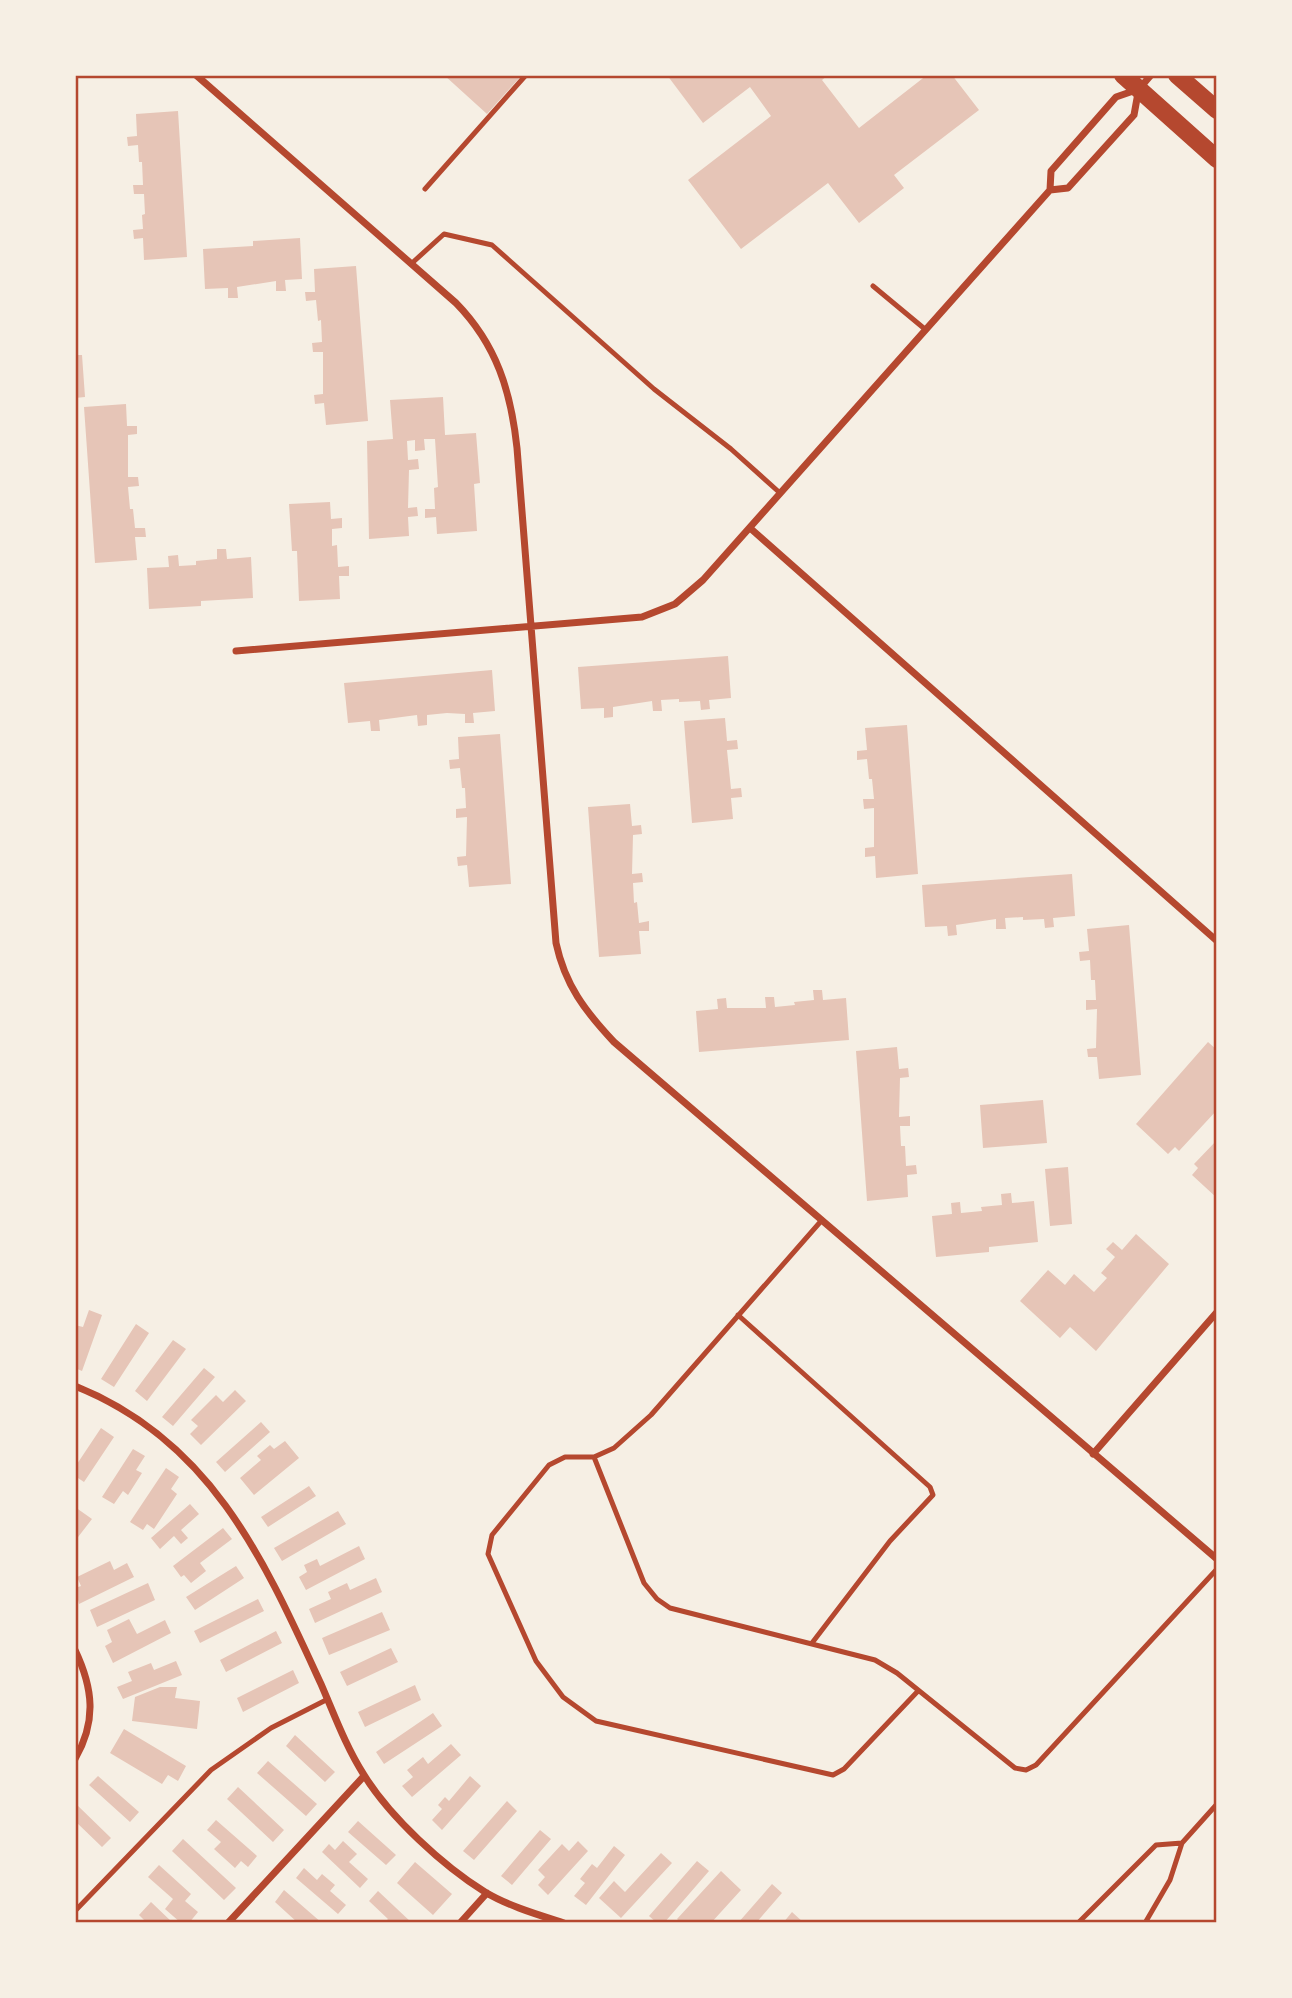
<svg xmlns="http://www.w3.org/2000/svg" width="1292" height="1998" font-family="Karla,sans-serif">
<rect width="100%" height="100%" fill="#f6efe4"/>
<path fill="#e6c5b7" d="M444 75H522L487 114Z
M667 75H828L822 80 859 128 927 75H952L979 110 894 175 904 188 859 223 828 183 741 249 688 180 771 116 750 87 703 123Z
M178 111 187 257 144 260 143 238 134 239 133 230 143 229 142 215 145 214 144 194H134L133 185H143L142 162H139L138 145 128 146 127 137 137 136 136 114Z
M300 238 302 279 285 280 286 291H276V281L237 287 238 298H228V288L205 289 203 249 253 246V241Z
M356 266 368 421 326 425 324 403 315 404 314 395 323 394V352H313L312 343 322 342 321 320 318 321 316 300 306 301 305 292H315L314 269Z
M75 355H82L85 397 75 398Z
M443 397 445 435 476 433 480 483 474 484 477 531 437 534 436 517 425 518V509H435L434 488 438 487 435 439H424L425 450 415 451V440L407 441 408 460 418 459 419 469 409 470 408 508 417 507 418 516 408 517 409 536 369 539 367 441 393 439 390 400Z
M126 404 127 426H137V434L128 435V477H138L139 486 128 487 130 509H133L135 528H145L146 537H135L137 560 95 563 84 407Z
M330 502 331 519 342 518V528L332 529V546L337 545 338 567 349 566V576H339L340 599 299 601 297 551H292L289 504Z
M217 549H226L227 559 251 557 253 598 201 601V606L149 609 147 568 169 567 168 556 178 555 179 566 196 565V561L217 559Z
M728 656 731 698 709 700 710 709 701 710 700 701 679 702V699L661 700 662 711H653L652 701 613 707V717L604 718V708L581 709 578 667Z
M492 670 495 711 473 713 474 723H465V714L447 713 427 715V725L418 726 417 715 379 720 380 731H371L370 721 348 723 344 683Z
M725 718 727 741 737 740 738 749 727 750 731 789 741 788 742 797 731 798 733 819 692 823 684 721Z
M907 725 918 874 876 878 875 856 865 857V848L874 847V808L864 809 863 799H874L872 779H869L867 759 857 760V751L867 750 865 728Z
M500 734 511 884 469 887 467 865 458 866 457 857 466 856 467 817 456 818V809L466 808 465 788H462L460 768 450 769 449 760 459 759 458 737Z
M630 804 632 826 641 825 642 834 633 835 632 874 642 873 643 882 633 883 634 903 637 902 639 923 649 921V931H639L641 954 599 957 588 807Z
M1072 874 1075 916 1053 918 1054 927 1045 928 1044 919 1023 920V917L1005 918 1006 929H996V919L956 925 957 935 948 936 947 926 925 927 922 885Z
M1129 925 1141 1075 1099 1079 1097 1057H1088L1087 1049 1096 1048 1097 1009 1086 1010V1000H1096L1095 980H1091L1090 960 1080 961 1079 952 1089 951 1087 929Z
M813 990H822L823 1000 846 998 849 1040 699 1052 696 1011 718 1009 717 999 726 998 727 1008H766L765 997H774L775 1007 795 1005 794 1002 814 1000Z
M1208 1042 1217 1050V1110L1179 1151 1175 1147 1168 1154 1136 1124Z
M897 1047 899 1069 908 1068 909 1077 900 1078 899 1117 910 1116V1126H900L901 1146H905L906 1166 916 1165 917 1174 907 1175 908 1197 867 1201 856 1051Z
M1043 1100 1047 1143 983 1148 980 1105Z
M1217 1140V1198L1192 1175 1198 1168 1194 1164Z
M1068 1167 1072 1224 1050 1226 1045 1169Z
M1011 1193 1012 1203 1034 1201 1038 1242 989 1247V1252L936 1257 932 1216 952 1214 951 1203 960 1202 961 1213 982 1211 981 1207 1002 1205 1001 1194Z
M1136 1234 1169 1264 1096 1351 1070 1327 1060 1338 1020 1301 1048 1270 1065 1285 1074 1274 1094 1292 1107 1278 1101 1273 1115 1257 1106 1249 1113 1242 1122 1250Z
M89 1310 102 1315 82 1371 75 1368V1325L83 1327Z
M136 1324 149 1333 114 1387 101 1379Z
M173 1340 186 1349 147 1401 135 1391Z
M204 1368 215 1377 173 1426 162 1417Z
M235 1390 246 1401 201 1445 190 1434 198 1426 191 1420 216 1395 223 1402Z
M261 1422 270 1432 225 1472 216 1462Z
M101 1428 114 1437 84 1482 75 1476V1467Z
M285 1441 299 1458 254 1495 240 1478 261 1460 257 1456 270 1445 274 1449Z
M133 1449 145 1456 136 1470 142 1473 128 1495 123 1491 114 1504 102 1497Z
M166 1468 179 1477 171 1489 177 1494 154 1529 147 1524 143 1530 130 1522Z
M309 1486 316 1496 268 1527 261 1517Z
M190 1504 199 1514 181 1530 188 1538 181 1544 174 1536 160 1549 151 1538Z
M75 1507 92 1519 75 1541Z
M338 1511 346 1524 282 1561 274 1548Z
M223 1528 232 1539 200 1563 206 1571 191 1583 184 1575 181 1577 173 1566Z
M359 1546 365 1559 306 1590 299 1577 307 1572 304 1565 317 1559 320 1566Z
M110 1561 114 1570 127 1563 134 1577 79 1604 75 1588 81 1586 77 1577Z
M236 1566 244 1578 195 1610 186 1597Z
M376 1578 382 1592 315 1623 309 1609 331 1599 328 1592 347 1583 350 1590Z
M148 1583 155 1600 97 1627 90 1610Z
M258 1599 264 1611 200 1643 194 1631Z
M382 1612 390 1630 329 1655 322 1638Z
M129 1619 137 1634 165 1620 171 1633 113 1663 105 1646 112 1642 107 1630Z
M276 1631 282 1643 226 1672 220 1660Z
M391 1648 398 1662 347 1686 340 1672Z
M176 1661 182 1675 123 1699 117 1687 132 1681 128 1672 151 1663 154 1670Z
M293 1670 299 1683 243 1712 237 1698Z
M415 1685 421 1700 365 1727 358 1712Z
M160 1687H177L175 1698 200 1701 197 1729 132 1721 135 1697Z
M433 1713 442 1726 384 1764 376 1752Z
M124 1729 186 1766 178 1781 168 1775 162 1784 110 1753Z
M295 1735 335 1772 325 1782 286 1746Z
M451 1744 461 1755 412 1797 402 1786 413 1777 407 1770 423 1757 428 1764Z
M268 1761 317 1804 306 1816 257 1773Z
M98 1776 139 1812 130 1822 89 1785Z
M470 1776 481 1786 442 1830 432 1820 442 1809 438 1805 445 1797 449 1801Z
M238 1787 284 1830 273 1842 227 1799Z
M507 1801 517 1811 474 1860 463 1851Z
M75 1803 111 1838 102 1847 75 1821Z
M216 1820 257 1856 248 1867 241 1861 235 1868 214 1849 221 1842 207 1830Z
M358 1821 396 1855 386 1865 348 1832Z
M540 1830 551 1839 512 1885 501 1876Z
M183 1839 236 1888 224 1900 172 1851Z
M343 1841 357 1854 349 1862 368 1879 360 1888 322 1852 329 1844 335 1850Z
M578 1841 588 1851 548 1895 538 1885 545 1877 538 1870 562 1844 569 1851Z
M614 1846 625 1855 586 1905 574 1896 585 1883 580 1879 592 1864 597 1868Z
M661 1853 672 1863 621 1918 599 1898 614 1881 625 1892Z
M697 1861 709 1871 664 1923H657L649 1916Z
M415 1862 452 1894 433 1915 397 1883Z
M159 1865 191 1894 185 1901 198 1912 189 1923H181L165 1909 173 1899 148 1877Z
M304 1868 317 1880 322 1874 335 1885 330 1891 346 1905 338 1914 296 1878Z
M721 1871 741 1890 711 1923H681L677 1919Z
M772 1884 782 1893 756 1923H738Z
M284 1890 322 1923H298L275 1902Z
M378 1891 412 1923H384L388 1919 369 1901Z
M151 1902 173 1923H147L139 1915Z
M792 1912 804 1923H783Z"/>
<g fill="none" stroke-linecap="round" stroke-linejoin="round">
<path stroke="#b5482f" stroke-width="5" d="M425 189 526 75
M411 264 444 234 492 245 654 389 731 449 780 493
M873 286 926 330
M822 1220 651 1415 614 1448 594 1457 644 1583 657 1599 670 1608 875 1660 897 1673 1015 1768 1026 1770 1036 1765 1217 1569
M738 1315 930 1487 933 1495 890 1541 812 1643
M594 1457H565L549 1465 492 1535 488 1554 536 1661 563 1697 596 1721 833 1775 844 1769 918 1691
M75 1911 211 1770 271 1728 328 1699
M1078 1923 1156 1845 1182 1843
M1145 1923 1170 1880 1182 1843 1217 1804"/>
<path stroke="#b5482f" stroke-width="7" d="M196 75 456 303C497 345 511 392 517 448L556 943C565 985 585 1011 614 1042L1217 1559
M1050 190 1068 188 1134 115 1138 93
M750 528 1217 941
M236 651 642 617 675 604 703 580 1050 190 1051 171 1116 97 1139 89 1151 75
M75 1386C212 1441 264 1560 321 1684 334 1714 346 1747 364 1775 390 1817 443 1866 485 1892 508 1906 539 1915 564 1923
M1093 1454 1217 1312
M75 1650C93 1688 97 1721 75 1759
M228 1923 364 1776
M460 1923 487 1893"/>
<path stroke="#b5482f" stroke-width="18" d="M1123 75 1217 159
M1177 75 1217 110"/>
</g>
<rect width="1292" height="1998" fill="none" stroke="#f6efe4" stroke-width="154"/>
<rect x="77" y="77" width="1138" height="1844" fill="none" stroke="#b5482f" stroke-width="2.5"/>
</svg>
